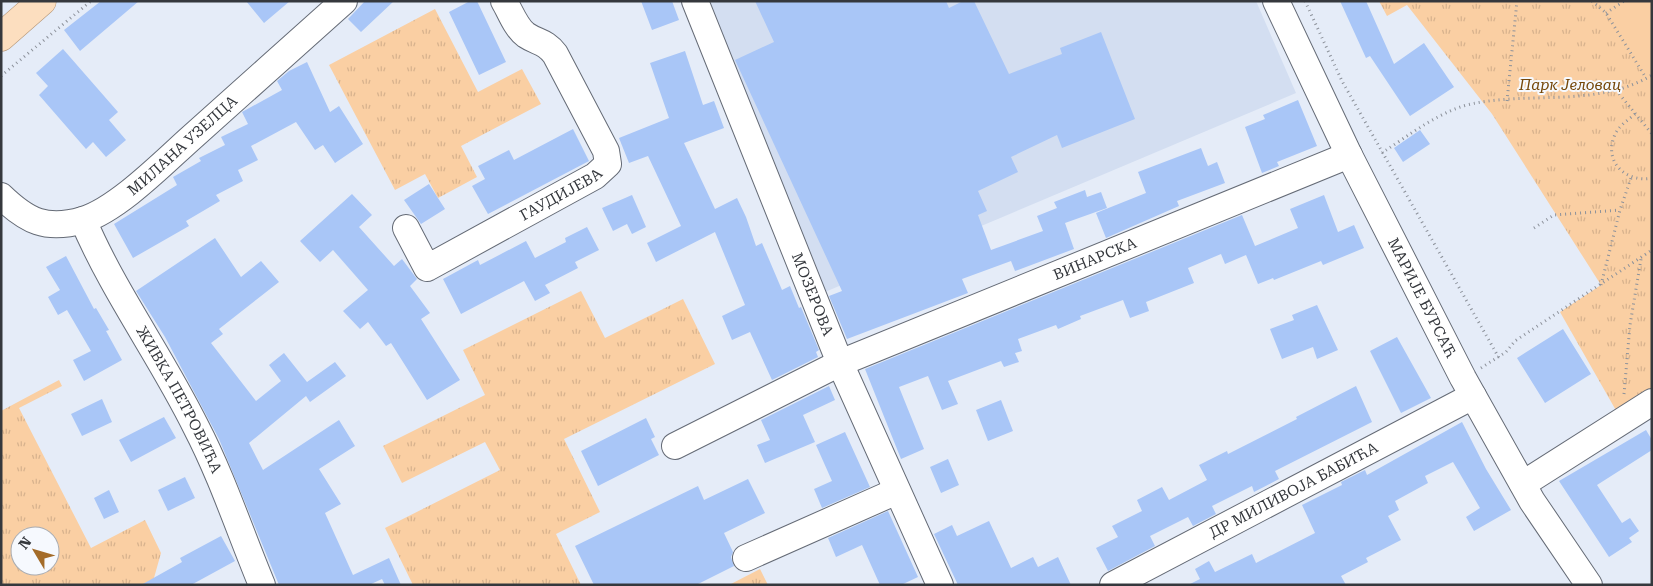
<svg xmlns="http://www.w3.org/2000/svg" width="1653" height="586" font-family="'Roboto Serif',serif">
<defs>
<pattern id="grass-tufts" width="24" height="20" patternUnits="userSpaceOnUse" patternTransform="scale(1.25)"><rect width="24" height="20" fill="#facfa3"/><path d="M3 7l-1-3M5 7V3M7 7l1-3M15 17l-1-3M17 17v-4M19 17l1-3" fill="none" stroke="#d7b28d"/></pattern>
</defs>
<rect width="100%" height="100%" fill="#e5ecf8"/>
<path fill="#d3def1" d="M704 1H1256L1296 93 825 292Z"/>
<path fill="url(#grass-tufts)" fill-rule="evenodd" d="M1379 1H1652V402L1622 421 1560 312 1601 285 1492 114 1407 5 1387 16Z
M435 9 478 92 522 69 541 104 461 146 477 177 438 198 425 174 395 190 329 65Z
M581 291 605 338 683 299 715 364 564 439 600 512 556 534 581 585H413L385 528 500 470 485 442 402 483 383 446 485 395 463 350Z
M59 380 62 386 19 408 91 548 145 520 161 553 152 585H1V411ZM20 536H50V566H20Z
M760 569 768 585H729Z"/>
<path fill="#facfa3" d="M1624 1H1645L1652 11V75L1646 78 1606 13Z"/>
<path fill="#a9c6f7" d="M101 1H139L80 51 64 30Z
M246 1H290L264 23Z
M365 1H394L361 32 348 19Z
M470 1H477L506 62 479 75 449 12Z
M641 1H672L679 20 652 30Z
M755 1H946L949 8 963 1H974L1009 74 1062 54 1060 48 1101 32 1135 119 1062 148 1057 135 1011 157 1018 172 978 191 987 211 978 215 991 250 1043 231 1037 216 1057 208 1054 202 1085 190 1087 197 1101 192 1107 208 1065 223 1074 249 1015 271 1011 261 962 279 968 293 847 339 829 296 842 291 735 60 774 42Z
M1340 1H1366L1394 64 1424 43 1454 87 1410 116 1370 56 1366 58Z
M63 49 118 112 109 120 126 140 106 157 93 142 86 149 39 95 48 86 36 73Z
M685 51 703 105 714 101 724 128 684 143 715 209 737 198 746 217 756 246 762 243 782 290 790 286 799 308 801 307 819 350 816 352 818 357 772 380 750 332 732 340 722 316 745 305 715 232 656 262 647 243 681 226 648 156 629 163 619 138 669 118 650 63Z
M307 62 330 112 339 106 363 144 335 163 323 145 315 150 296 122 251 146 258 160 238 170 243 181 216 195 220 201 186 221 189 226 133 258 114 224 177 185 173 177 201 161 199 158 225 145 221 137 248 124 242 112 282 90 277 81 289 71Z
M1298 100 1317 146 1277 162 1279 166 1262 173 1245 127 1265 119 1263 115Z
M573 129 589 161 488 214 472 186 485 179 478 166 509 150 514 160Z
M1420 130 1430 144 1403 162 1394 148Z
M1201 148 1208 166 1217 162 1225 183 1177 201 1179 206 1106 238 1096 213 1146 193 1138 172Z
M429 184 445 209 421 224 404 200Z
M352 194 372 215 359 227 394 266 402 259 417 279 410 286 430 313 421 319 460 380 427 400 391 343 386 346 368 322 360 329 343 311 368 290 333 250 320 262 300 241Z
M632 195 646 227 632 234 627 224 613 231 602 208Z
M1324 195 1338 232 1354 225 1364 248 1323 265 1321 261 1274 280 1273 278 1258 284 1246 255 1225 264 1221 254 1188 268 1194 283 1146 302 1149 311 1130 318 1123 300 1080 316 1081 319 1058 329 1056 325 1018 339 1022 351 1015 353 1019 362 1004 367 1001 361 948 381 958 404 942 410 928 376 899 387 924 449 901 459 865 369 1242 215 1255 246 1298 228 1290 209Z
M587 227 599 250 575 262 578 268 545 285 550 293 535 301 524 281 461 314 443 279 478 260 480 265 526 241 535 258 566 242 565 238Z
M215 238 241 277 261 261 279 282 219 329 223 334 211 343 256 401 281 381 269 365 284 353 307 382 335 362 346 376 310 402 306 396 249 443 263 470 339 420 355 446 319 469 341 504 325 513 353 575 389 558 401 585H385L382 579 369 585H279L219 439 165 337 136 291Z
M66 256 94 309 96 308 109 330 106 331 122 360 84 381 73 360 91 351 67 310 58 315 48 297 60 290 46 267Z
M1317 305 1338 350 1317 359 1313 347 1282 359 1270 329 1294 320 1292 315Z
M1563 329 1591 374 1545 403 1517 358Z
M1397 337 1431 398 1401 413 1370 351Z
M829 386 835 400 803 415 815 442 765 463 757 445 770 440 761 420Z
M1356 386 1372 422 1275 471 1279 479 1254 492 1252 486 1212 506 1216 514 1193 526 1188 517 1150 536 1155 546 1108 571 1096 548 1118 537 1112 526 1142 511 1137 500 1162 487 1169 500 1207 480 1199 465 1227 451 1228 454 1297 419 1296 417Z
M102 399 112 422 82 436 71 414Z
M1001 400 1013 431 988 441 976 410Z
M164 417 176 438 131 462 119 440Z
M646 418 655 437 651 439 659 455 598 486 581 451Z
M1462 422 1486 469 1511 510 1474 531 1466 517 1480 508 1453 462 1425 476 1428 483 1395 501 1399 510 1388 516 1401 540 1366 558 1368 562 1341 576 1346 585H1188L1200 579 1195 569 1209 561 1215 572 1252 554 1256 563 1315 533 1302 505 1342 485 1341 482 1365 470 1367 475Z
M1646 430 1652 440V450L1597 485 1622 523 1630 518 1639 531 1629 538 1632 542 1609 557 1559 481Z
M845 432 870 487 822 508 814 489 832 481 816 445Z
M948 459 959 485 941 493 930 467Z
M185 477 195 498 168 511 158 490Z
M748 479 765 513 724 533 733 552 731 557 734 566 696 585H594L575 546 698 486 704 500Z
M109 490 119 512 104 519 94 498Z
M888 511 918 577 901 585H880L862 545 836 557 828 538Z
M989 521 1011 568 1033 557 1038 567 1058 557 1071 585H958L934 534 952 525 957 536Z
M221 536 235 561 191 585H141L182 562 180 558Z"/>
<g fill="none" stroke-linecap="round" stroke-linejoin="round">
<g stroke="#656b76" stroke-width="28">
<g id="minor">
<path id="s1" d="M695 1 840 363 940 585"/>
<path id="s2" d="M1276 1 1349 155 1463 378 1532 501 1589 585"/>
<path id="s3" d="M1 196C27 221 46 231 83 220 118 209 163 163 191 138 242 92 293 47 344 1"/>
<path id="s4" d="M83 220C114 293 161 356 196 427 222 477 240 532 262 585"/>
<path id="s5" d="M406 228 427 268 595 176 608 164 606 151 555 54C545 41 538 43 526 35 516 28 510 11 504 1"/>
<path id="s6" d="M675 446 840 363 1349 155"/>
<path d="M1523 484 1652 402"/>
<path d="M746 558 897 491"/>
<path id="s7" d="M1113 585 1473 396"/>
</g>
</g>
<g stroke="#b59676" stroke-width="29">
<path id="major" d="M1 37 42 1"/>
</g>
<path stroke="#8c919a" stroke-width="3" stroke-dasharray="1 4" stroke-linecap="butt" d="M1305 1 1342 81 1499 358
M1592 1 1606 13 1646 78
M1606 13 1624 1
M1 76 91 1
M1616 90 1652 134
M1507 101 1517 1
M1635 114C1627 121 1617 127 1614 137 1604 163 1627 183 1652 178
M1382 153C1409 135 1444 108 1476 103 1534 92 1599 107 1652 75
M1534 228 1554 215 1620 210
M1601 285 1620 210 1631 178
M1481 368 1506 352 1515 341 1652 250
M1624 394 1630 325 1641 259"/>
<use href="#minor" stroke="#fff" stroke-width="26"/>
<use href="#major" stroke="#fcdebf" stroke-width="28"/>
</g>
<g text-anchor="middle" stroke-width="4" stroke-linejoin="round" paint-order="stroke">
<g font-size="15" font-style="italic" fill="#754709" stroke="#f6f9fe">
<text x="1570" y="90">Парк Јеловац</text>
</g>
<g font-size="15" fill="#35383d" stroke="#f6f9fe">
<text dy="5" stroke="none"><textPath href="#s3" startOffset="216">МИЛАНА УЗЕЛЦА</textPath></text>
<text dy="5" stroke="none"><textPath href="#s5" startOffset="198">ГАУДИЈЕВА</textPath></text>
<text dy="5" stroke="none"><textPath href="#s6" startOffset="460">ВИНАРСКА</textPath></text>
<text dy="5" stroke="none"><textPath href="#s1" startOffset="316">МОЗЕРОВА</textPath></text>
<text dy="5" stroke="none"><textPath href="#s2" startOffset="331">МАРИЈЕ БУРСАЋ</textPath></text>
<text dy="5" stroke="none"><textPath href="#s4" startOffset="204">ЖИВКА ПЕТРОВИЋА</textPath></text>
<text dy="5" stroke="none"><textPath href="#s7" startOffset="204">ДР МИЛИВОЈА БАБИЋА</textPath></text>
</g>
</g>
<rect width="1653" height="586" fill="none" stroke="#35383d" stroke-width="5"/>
<g transform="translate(35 551) rotate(308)"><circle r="24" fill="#f6f9fe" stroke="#a9acb1"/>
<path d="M0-4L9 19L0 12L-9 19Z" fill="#a46c29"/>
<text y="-8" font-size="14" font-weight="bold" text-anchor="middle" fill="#35383d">N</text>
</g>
</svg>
